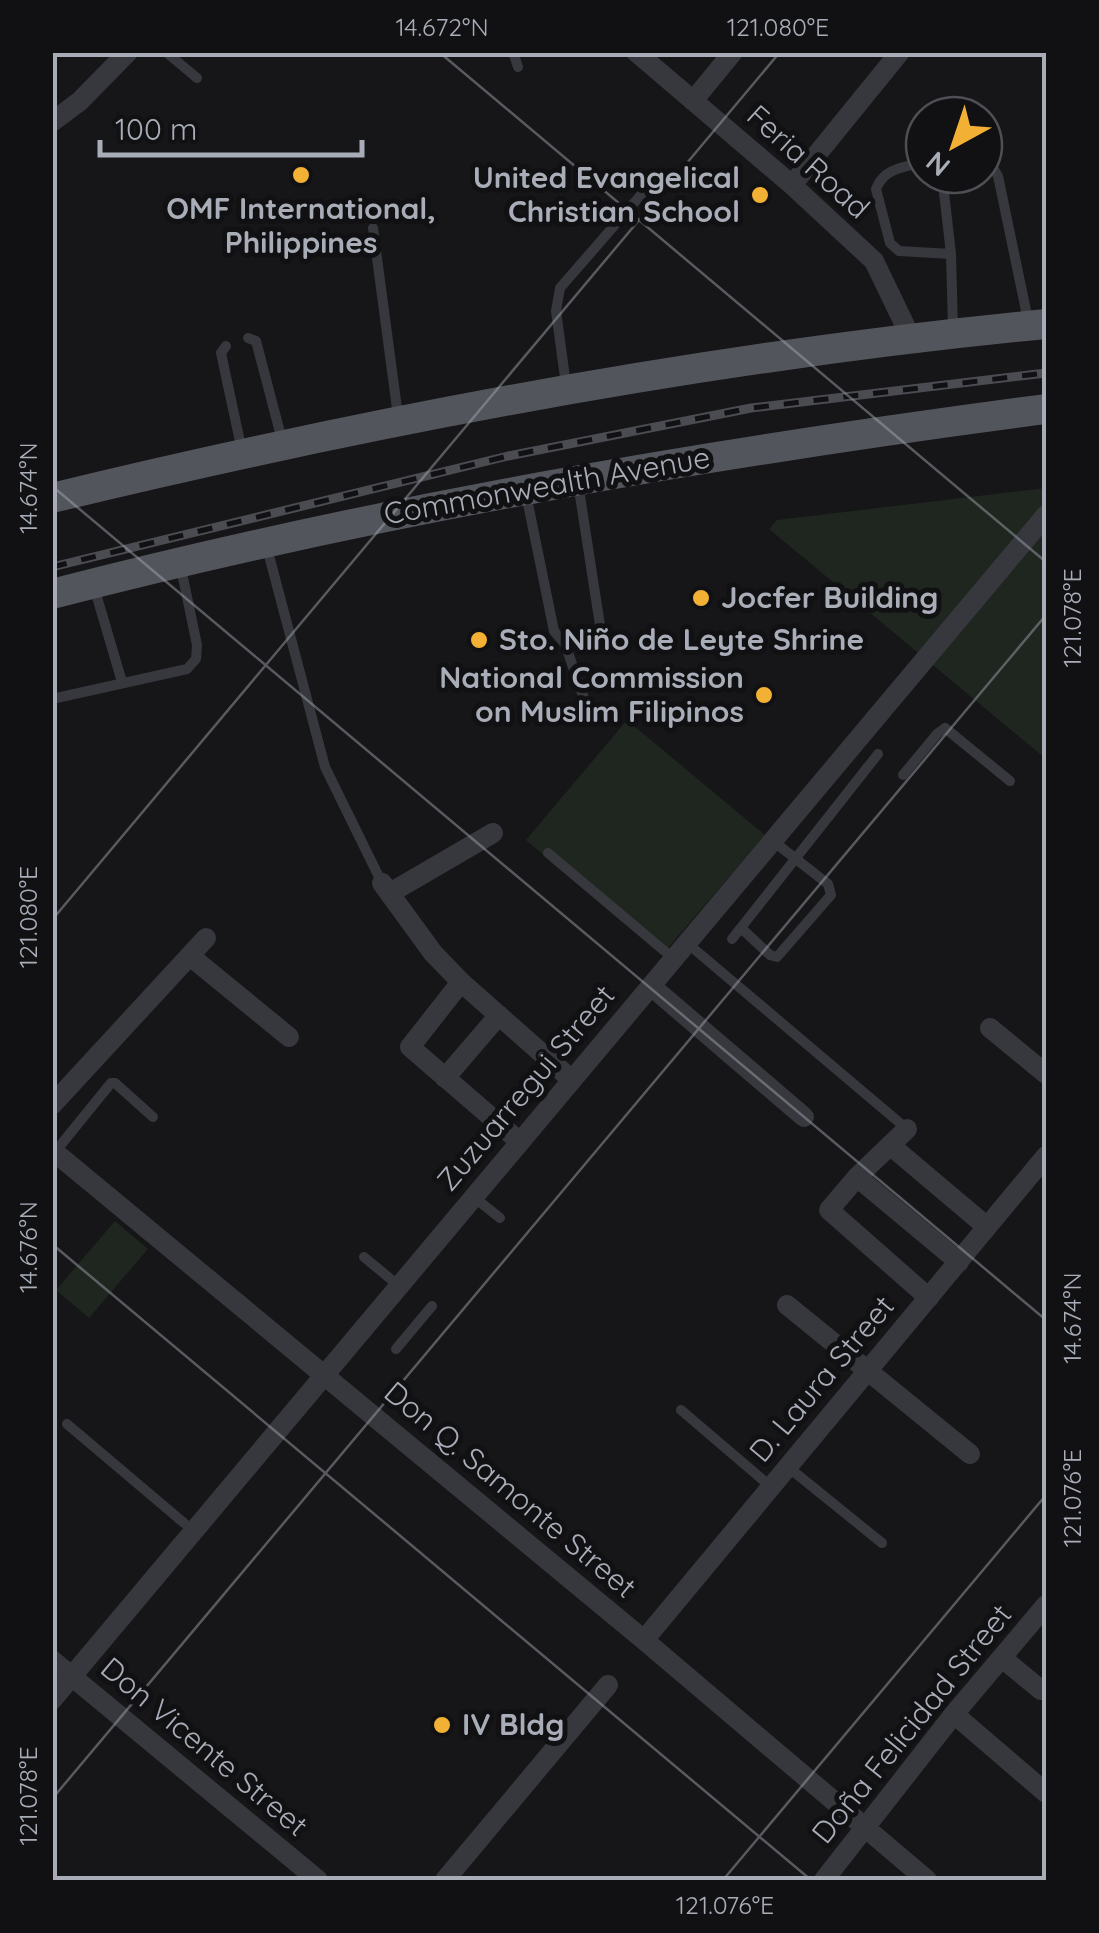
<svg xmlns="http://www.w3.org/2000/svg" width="1099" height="1933" font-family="Quicksand,sans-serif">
<rect width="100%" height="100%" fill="#161618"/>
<path fill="#1e261f" d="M1046 488V759L769 529 777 520Z
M627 720 765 835 662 955 526 840Z
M115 1221 148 1249 89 1318 56 1290Z"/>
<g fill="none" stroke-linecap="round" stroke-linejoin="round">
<path stroke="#37383d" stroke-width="10" d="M166 52 197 78
M513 52 518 67
M924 162C904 167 884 168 876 189L890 243 899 251 951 254
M984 163 992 166 998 176 1029 325
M942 175 951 254 953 328
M373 228 398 416
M248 338 256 341 282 440
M226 346 221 353 242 451
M566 385 556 311 560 288 654 180
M526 494 554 631 565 644 586 704
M267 548 325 767 382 883
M94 587 122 682
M565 644 589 641 598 634 600 625 578 483
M52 699 187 669 196 659 197 645 181 568
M903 775 937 734 945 728 1010 781
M548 853 674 959
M741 928 770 955 777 957 831 895 828 884 773 841
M732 939 878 754
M687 943 907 1129
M55 1152 111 1083H115L153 1117
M475 1198 500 1218
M364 1257 399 1286
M396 1349 432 1306
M681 1410 770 1486
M67 1424 184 1523
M788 1467 882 1543"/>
<path stroke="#37383d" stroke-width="20" d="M636 52 792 185 874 261 912 340
M693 101 733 52
M52 122 80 101 128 52
M792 185 900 52
M382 883 433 953 461 982 572 1080
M390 893 493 833
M190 956 289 1037
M461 982 410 1047 520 1142
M651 986 804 1117
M990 1028 1046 1074
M445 1078 499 1015
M52 1105 206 938
M907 1129 857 1177 959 1262
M890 1145 987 1227
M52 1150 644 1640 927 1880
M857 1177 829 1210 929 1298
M787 1305 970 1454
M644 1640 1046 1156
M1002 1658 1041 1690
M52 1660 318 1880
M52 1700 1046 515
M954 1714 1046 1793
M445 1880 608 1685
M824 1880 954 1714 1046 1605"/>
<path stroke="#53555c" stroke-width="30" d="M52 498C379 419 712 356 1046 324
M52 594C380 509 711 453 1046 409"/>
<g stroke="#4a4c52" stroke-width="9">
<path id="rail" d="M52 567 508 456 751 408 1046 373"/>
</g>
<use href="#rail" stroke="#111113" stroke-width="5" stroke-dasharray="15" stroke-linecap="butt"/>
</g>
<path fill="none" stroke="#a8adb8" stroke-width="2.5" stroke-opacity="0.45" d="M439 52 1046 562M52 486 1046 1320M52 920 780 52M52 1244 811 1880M52 1799 1046 615M723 1880 1046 1495"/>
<g fill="#f2b134" stroke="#111113" stroke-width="4">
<circle cx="301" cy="175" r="10"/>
<circle cx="760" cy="195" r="10"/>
<circle cx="701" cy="598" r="10"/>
<circle cx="479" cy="640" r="10"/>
<circle cx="764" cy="695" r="10"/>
<circle cx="442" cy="1725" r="10"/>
</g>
<g text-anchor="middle" stroke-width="10" stroke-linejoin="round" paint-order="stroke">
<g font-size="30" fill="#a8adb8" stroke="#111113">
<text transform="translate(808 162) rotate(42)" y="10">Feria Road</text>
<text transform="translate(547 486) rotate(-10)" y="10">Commonwealth Avenue</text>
<text transform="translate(526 1088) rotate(-50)" y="10">Zuzuarregui Street</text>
<text transform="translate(822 1379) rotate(-50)" y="10">D. Laura Street</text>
<text transform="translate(510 1490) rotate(40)" y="10">Don Q. Samonte Street</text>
<text transform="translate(912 1724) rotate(-51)" y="10">Doña Felicidad Street</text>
<text transform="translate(204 1747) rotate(40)" y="10">Don Vicente Street</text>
</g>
<g font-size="30" font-weight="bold" fill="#a8adb8" stroke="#111113" text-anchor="start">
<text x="740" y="188" text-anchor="end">United Evangelical<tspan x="740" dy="34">Christian School</tspan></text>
<text x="301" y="219" text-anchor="middle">OMF International,<tspan x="301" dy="34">Philippines</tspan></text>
<text x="721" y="608">Jocfer Building</text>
<text x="499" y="650">Sto. Niño de Leyte Shrine</text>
<text x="744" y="688" text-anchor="end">National Commission<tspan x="744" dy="34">on Muslim Filipinos</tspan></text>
<text x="462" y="1735">IV Bldg</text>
</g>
</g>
<rect width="1099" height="1933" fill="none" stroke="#111113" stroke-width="110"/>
<g transform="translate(954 145) rotate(220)"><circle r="48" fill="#111113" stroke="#4d4f55" stroke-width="2.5"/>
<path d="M0-8L18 38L0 25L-18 38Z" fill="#f2b134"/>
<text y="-15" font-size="28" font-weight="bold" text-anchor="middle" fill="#a8adb8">N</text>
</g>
<path d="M100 140v15h262v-15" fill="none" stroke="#a8adb8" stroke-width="5"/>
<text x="115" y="140" font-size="30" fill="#a8adb8" stroke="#111113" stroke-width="8" paint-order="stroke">100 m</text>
<rect x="55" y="55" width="989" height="1823" fill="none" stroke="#a8adb8" stroke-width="4"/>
<g font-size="25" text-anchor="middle" fill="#a8adb8">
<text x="442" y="36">14.672°N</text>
<text x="778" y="36">121.080°E</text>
<text transform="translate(28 488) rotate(-90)" y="9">14.674°N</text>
<text transform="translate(1072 618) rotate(-90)" y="9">121.078°E</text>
<text transform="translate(28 917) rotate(-90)" y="9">121.080°E</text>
<text transform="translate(28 1247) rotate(-90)" y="9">14.676°N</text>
<text transform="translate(1072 1318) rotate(-90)" y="9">14.674°N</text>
<text transform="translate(1072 1498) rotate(-90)" y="9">121.076°E</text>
<text transform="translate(28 1796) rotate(-90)" y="9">121.078°E</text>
<text x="725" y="1914">121.076°E</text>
</g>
</svg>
